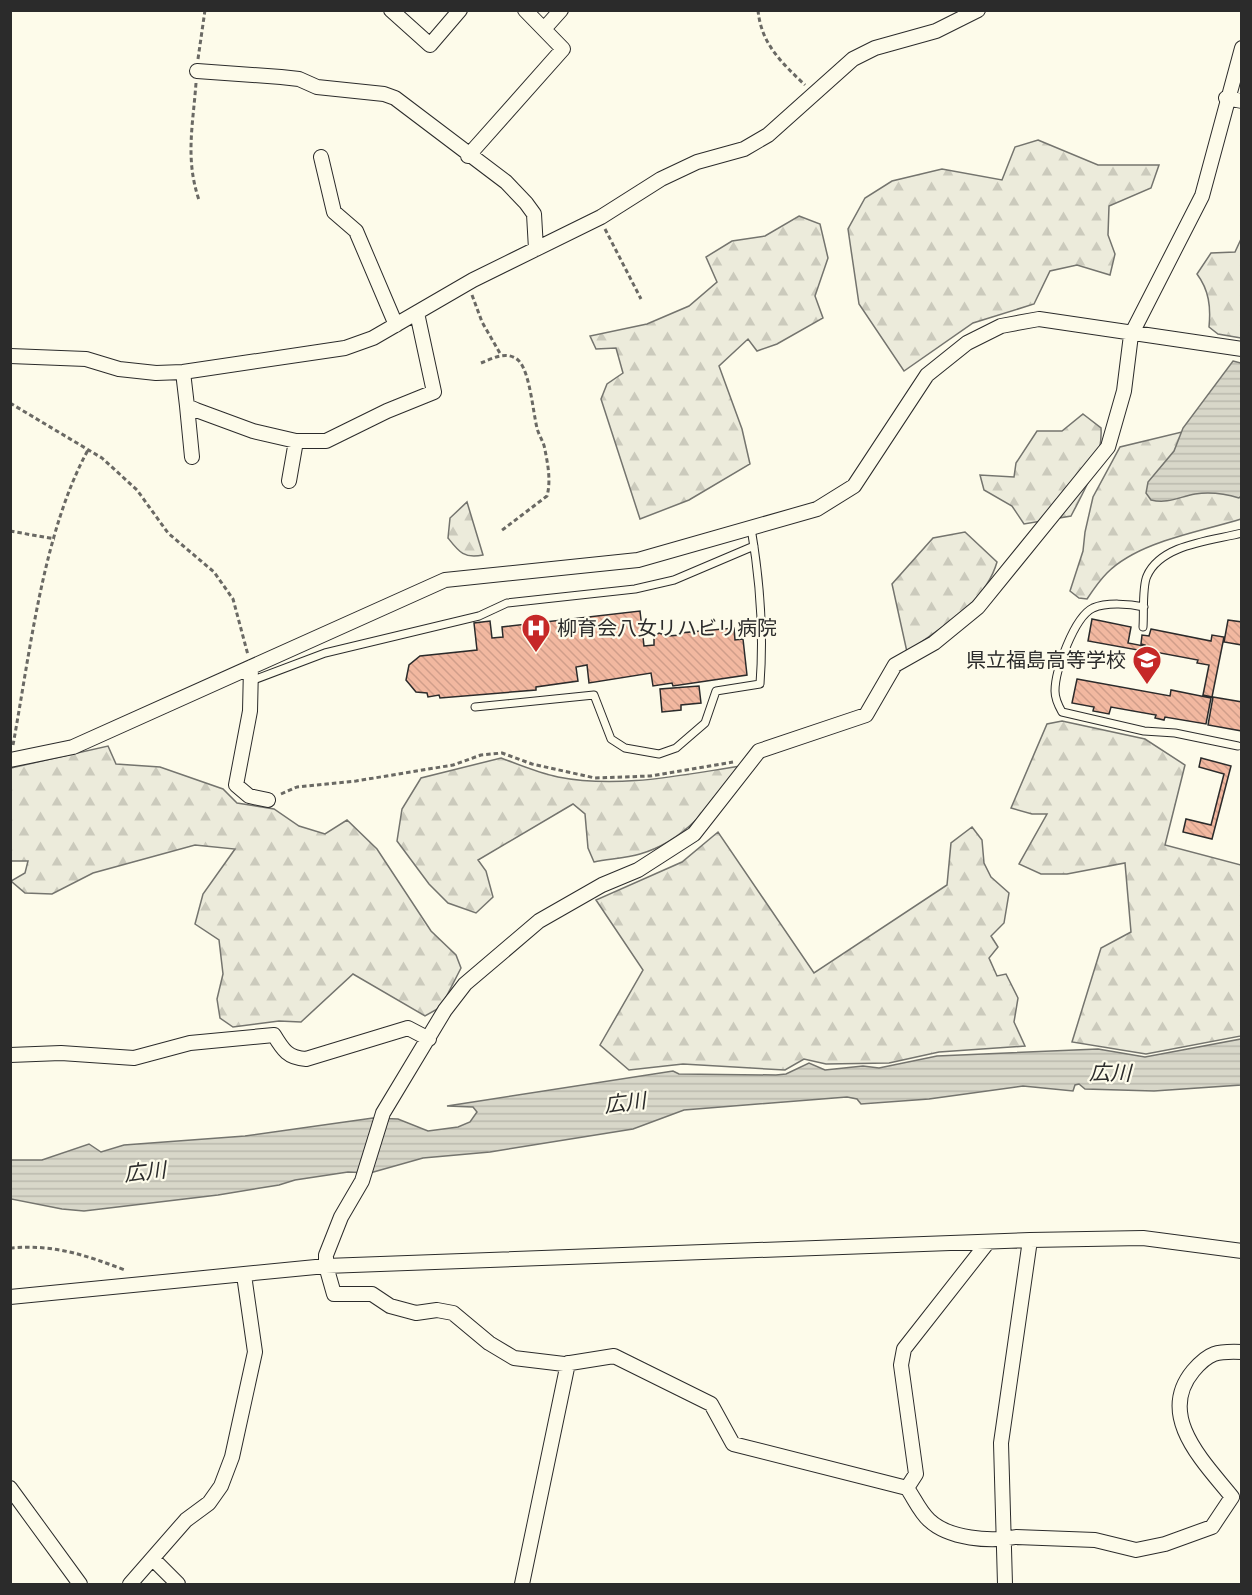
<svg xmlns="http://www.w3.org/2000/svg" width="1252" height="1595" font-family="Karla,'Noto Sans JP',sans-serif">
<defs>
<pattern id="forest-firs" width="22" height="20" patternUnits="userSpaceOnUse" patternTransform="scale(1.5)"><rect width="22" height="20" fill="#ecebdb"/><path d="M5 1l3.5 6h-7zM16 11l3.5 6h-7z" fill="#cbcabc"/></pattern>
<pattern id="water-rules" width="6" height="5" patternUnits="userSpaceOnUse" patternTransform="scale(1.5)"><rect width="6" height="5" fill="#d8d7c9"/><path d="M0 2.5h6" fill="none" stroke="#bab9ad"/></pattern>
<pattern id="building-back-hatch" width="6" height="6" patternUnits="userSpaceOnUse" patternTransform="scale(1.5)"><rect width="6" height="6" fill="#f2b8a0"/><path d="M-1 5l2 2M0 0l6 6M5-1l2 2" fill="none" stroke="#d09e8a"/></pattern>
</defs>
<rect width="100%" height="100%" fill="#fdfbea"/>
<path fill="url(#forest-firs)" stroke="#74746e" stroke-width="1.5" d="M1038 140 1098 165H1159L1151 188 1109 206 1108 235 1115 254 1110 275 1077 265 1050 271 1034 304 973 323 904 371 859 304 848 229 865 198 892 181 942 169 1002 180 1015 147Z
M799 216 820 224 828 258 815 296 823 318 777 344 757 351 748 339 719 366 742 429 750 464 689 500 640 519 601 399 607 384 623 373 616 348 596 349 590 336 647 324 689 306 717 282 706 257 732 241 765 236Z
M1241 239 1242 338H1241L1218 334 1209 327C1211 307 1209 290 1197 274L1211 253 1235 252Z
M1083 414 1101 428C1103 459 1085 489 1071 516L1024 524 1012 506 984 490 980 475 1014 477 1016 463 1037 431H1062Z
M1186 431 1241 477V519C1200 532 1139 541 1107 573 1100 580 1093 590 1087 599L1079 598 1070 591 1083 551 1085 532 1093 497 1120 447Z
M467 502 483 555C464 559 459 552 448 538L450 518Z
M965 532 997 562C985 604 940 628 907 652L892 584 933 538Z
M1062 721 1145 739 1185 765 1165 845 1241 865V1036L1146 1054 1072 1042 1101 948 1131 932 1125 863 1067 874H1041L1019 864 1047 814H1032L1011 808 1047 724Z
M108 746 116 764 160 767 223 789 237 803 274 809 299 826 325 834 347 820 377 849 431 931 456 955 461 968 441 1007 425 1016 353 974 301 1022 279 1021 233 1027 220 1018 217 999 223 974 219 940 195 924 203 894 235 849 195 845 93 873 52 894 25 893 11 881 25 873 28 861H11V768Z
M501 758C520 765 539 773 558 777 619 789 681 775 741 766 714 802 686 841 640 854 626 858 609 859 594 862L588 848 585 814 573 804 478 860 486 871 493 897 476 913 448 903 429 884 397 841 402 809 421 778Z
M972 827 982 840 984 863 991 877 1009 893 1004 923 991 936 998 947 989 958 997 976 1006 974 1018 998 1014 1022 1025 1046 939 1052 889 1063 826 1064 804 1059 785 1070 683 1064 629 1070 600 1045 643 970 596 900 682 862 718 832 814 973 947 885 951 843Z"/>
<path fill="url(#water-rules)" stroke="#74746e" stroke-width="1.5" d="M1233 361 1241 363V496L1239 498C1226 494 1209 492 1195 494 1179 497 1168 504 1151 500L1146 493 1148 482 1174 451 1183 428Z
M1241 1039V1085L1154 1091 1085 1089 1079 1084 1075 1085 1073 1091 1023 1086 929 1099 861 1104 857 1099 847 1097 684 1110 633 1129 490 1152 423 1158 370 1173 348 1172 295 1180 279 1185 218 1195 84 1211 62 1209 11 1199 10 1160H42L89 1144 101 1152 124 1145 245 1136 373 1118 398 1119 428 1131 458 1127 470 1122 477 1112 473 1107 447 1106 673 1071 679 1074 776 1075 786 1074 809 1063 825 1070 863 1066 879 1068 937 1056 1098 1049 1145 1057Z"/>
<path fill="url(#building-back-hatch)" stroke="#2b2b2b" stroke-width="1.5" d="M640 611 644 646 654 645V637L659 633 667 636 681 635 680 633 734 628 735 640 743 639 747 675 673 686 672 683 653 686 651 673 589 683 587 665 576 667 578 681 536 687V690L440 698 439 695 428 697 427 693 416 692 406 680 409 665 420 656 477 650 474 623 490 621 492 638 503 637 502 627Z
M1092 619 1131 627 1128 643 1144 646 1143 651 1088 641Z
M1228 620 1242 622V645L1224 642Z
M1151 629 1211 641 1212 635 1224 637 1212 697 1203 695 1209 665 1197 663 1198 660 1144 650 1145 645 1141 644 1142 635 1149 636Z
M1077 679 1170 696 1171 690 1211 698 1206 724 1165 717 1164 720 1155 718 1156 715 1111 707 1109 714 1093 711 1094 707 1072 703Z
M699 686 701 703 681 705V710L662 712 660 689Z
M1213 697 1242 702V731L1208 725Z
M1201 758 1231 766 1212 839 1183 832 1186 819 1211 825 1224 774 1199 767Z"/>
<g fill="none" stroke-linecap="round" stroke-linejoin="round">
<g stroke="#2b2b2b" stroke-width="9">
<path id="lane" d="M1144 607C1130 604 1107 602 1093 608 1074 617 1055 671 1055 691 1055 699 1058 705 1062 712L1144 731 1175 733 1238 746
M1143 627C1144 614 1142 586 1147 576 1161 544 1211 541 1242 533
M251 681 325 653 479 616 507 603 635 589 674 580 754 546
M475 707 594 695 611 739 625 748 659 754 676 748 705 723 716 691 760 684C764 631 760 580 751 528"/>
</g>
<g stroke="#2b2b2b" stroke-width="16">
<path id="street" d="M391 10 430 45 460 10
M544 29 561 10
M1242 48 1202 196 1131 335 1124 391 1108 447 978 607 934 643 895 665 866 715 759 751 694 834 638 870 602 885 539 921 465 984 445 1010 383 1113 362 1181 341 1217 326 1255V1266L334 1294H372L390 1306 416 1313 437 1310 453 1313 489 1343 514 1358 564 1364 614 1356 711 1404 733 1444 907 1488C914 1498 920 1512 929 1520 949 1539 990 1542 1016 1537L1095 1540 1136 1550 1165 1544 1212 1527 1232 1497C1204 1462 1156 1416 1193 1371 1209 1352 1217 1351 1242 1352
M197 71 281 77 299 79 317 87 384 94 395 98 506 182 526 203 534 214 536 249
M1226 98 1242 101
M468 156 563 49 525 10
M321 157 334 212 356 231 396 325
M10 356 86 359 119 369 156 373 183 372 345 348 373 338 473 280 601 217 661 179 697 162 744 149 768 135 853 59 875 48 936 31 978 10
M183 372 187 406 196 410 253 431 296 441H326L387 411 434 392 417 313
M187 406 192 457
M289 481 296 441
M251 667 250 711 236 785 249 796 268 800
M10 760 73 747 445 580 638 560 817 509 854 486 927 375 967 343 1001 326 1039 319 1242 349
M10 1055 61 1053 134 1058 190 1043 274 1035C283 1050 288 1058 306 1059L408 1028 429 1039
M10 1297 326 1266 1030 1240 1143 1238 1242 1251
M10 1488 80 1584
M907 1488 916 1474 901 1365 904 1349 988 1242
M153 1559 178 1584
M130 1584 186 1520 209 1503 221 1486 232 1457 255 1352 244 1275
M522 1584 568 1363
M1005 1584 1001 1443 1030 1240"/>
</g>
<path stroke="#6a6964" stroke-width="3" stroke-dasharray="4.5 3" stroke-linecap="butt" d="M758 10C761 44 782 63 805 85
M198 59 205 10
M196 83C193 125 185 159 199 200
M605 229 641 299
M472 295 482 322 501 355
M481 363C493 358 508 350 519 361 530 373 533 412 537 428 539 436 544 442 545 450 548 465 551 481 547 496L501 531
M10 403 102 458 137 490 168 533 214 572 233 599 248 655
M10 531 55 539
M13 745C30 653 43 532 88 450
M281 794 297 787 356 781 453 765 481 755 502 753 532 764 595 778 650 776 733 762
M10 1248C54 1244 85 1255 125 1270"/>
<use href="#lane" stroke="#fdfbea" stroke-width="7"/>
<use href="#street" stroke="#fdfbea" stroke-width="14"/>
</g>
<defs>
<g id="hospital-pin" transform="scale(1.5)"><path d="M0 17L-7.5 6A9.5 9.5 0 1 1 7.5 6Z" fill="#c62828" stroke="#fdfbea"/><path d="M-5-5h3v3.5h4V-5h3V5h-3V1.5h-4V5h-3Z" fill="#fff"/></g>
<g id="school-pin" transform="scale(1.5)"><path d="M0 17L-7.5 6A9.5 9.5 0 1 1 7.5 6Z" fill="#c62828" stroke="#fdfbea"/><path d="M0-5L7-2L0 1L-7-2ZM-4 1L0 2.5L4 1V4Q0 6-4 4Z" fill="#fff"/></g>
</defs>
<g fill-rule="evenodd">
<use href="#hospital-pin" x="536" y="628"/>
<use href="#school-pin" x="1147" y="660"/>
</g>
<g text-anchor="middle" stroke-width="4.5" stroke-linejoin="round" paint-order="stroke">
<g font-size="20" fill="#2b2b2b" stroke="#fdfbea" text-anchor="start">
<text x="557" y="635">柳育会八女リハビリ病院</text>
<text x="1126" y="667" text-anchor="end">県立福島高等学校</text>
</g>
<g font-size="21" font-style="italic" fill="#2b2b2b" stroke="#fdfbea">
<text transform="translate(1110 1073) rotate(1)" y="7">広川</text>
<text transform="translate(625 1103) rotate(-7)" y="7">広川</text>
<text transform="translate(145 1172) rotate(-6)" y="7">広川</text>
</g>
</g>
<rect width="1252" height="1595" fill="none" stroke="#2b2b2b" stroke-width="24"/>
</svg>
